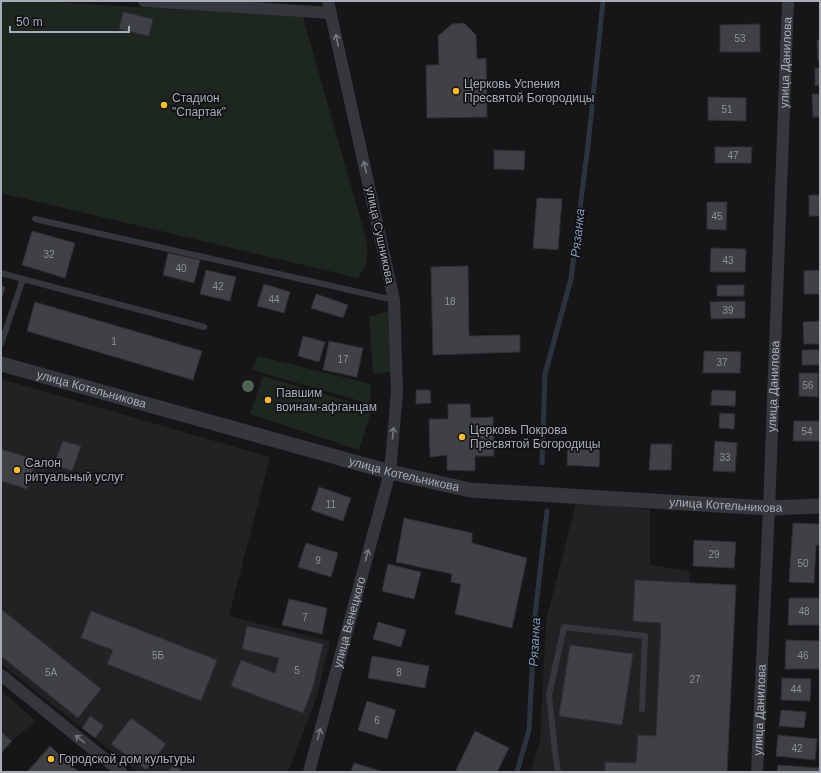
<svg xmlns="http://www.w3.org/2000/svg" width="821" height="773" font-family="Arial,sans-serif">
<rect width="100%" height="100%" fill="#161618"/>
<path fill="#222225" d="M1 379 270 457 229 616 330 641 317 696 288 772H138L1 664Z
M576 502 650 509V565L690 571 689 583 736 585 727 772H531L540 741 546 621Z
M1 690 36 721 1 750Z"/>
<path fill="#1d261f" d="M1 1H37L303 17 367 242V262L358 278 1 193Z
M389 311 393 372 373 374 369 317Z
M258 356 371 384 370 404 252 370Z
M263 376 372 408 359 450 250 414Z"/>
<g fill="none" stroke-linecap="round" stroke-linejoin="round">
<path stroke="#2b343d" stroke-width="5" d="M542 463 545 374 571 279 588 145 603 1
M517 772 529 730 535 615 547 511"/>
</g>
<path fill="#404145" stroke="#302f34" d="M123 12 153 19 149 36 119 29Z
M464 23 476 35 477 59 486 58 487 117 427 118 426 65H439L438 36 452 24Z
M760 24V52H720V25Z
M817 40H820V61H818Z
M815 68H820V85L815 86Z
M812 94H820V117H813Z
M708 97 746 98V121L708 120Z
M715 147H752L751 163H715Z
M494 150 525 151 524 170 494 169Z
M809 195H820V216H809Z
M537 198 562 199 558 250 533 248Z
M707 202H727L726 230 707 229Z
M32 231 75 243 65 278 22 265Z
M711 248 746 249 745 272H710Z
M168 253 200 260 194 283 163 275Z
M468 266 469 336 520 335V352L433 355 431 267Z
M206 270 236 277 230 301 200 294Z
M820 270V294H804V271Z
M264 284 290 292 284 313 257 306Z
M717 285H744V296H717Z
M1 286 5 287 1 301Z
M316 294 348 305 343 318 311 308Z
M745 301V318L711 319 710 302Z
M35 302 202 351 193 380 27 331Z
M820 321V344H804L803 322Z
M303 336 325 342 319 362 298 356Z
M329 341 363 348 357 377 323 370Z
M802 350H820V365H802Z
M704 351 741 352 740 373H703Z
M799 373H818V397L799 396Z
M416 390H430L431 403 416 404Z
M712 390 736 391 735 406 711 405Z
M448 404H470L471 418 493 417 494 456H475V471L447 470V455L430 457 429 419H448Z
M720 413 735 414 734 429 719 428Z
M794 421H820V441H793Z
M63 441 81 446 72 471 54 465Z
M715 441 737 443 735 472 713 471Z
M568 443 600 445 599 467 567 465Z
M651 444H672L671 470H649Z
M1 449 36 460 27 489 1 481Z
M319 487 351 498 343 521 311 510Z
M404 518 472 533V543L527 558 512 628 455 614 461 584 451 582 452 574 396 562Z
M793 523 820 524V545H816L814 583 789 582Z
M694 540 736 542 734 568 693 566Z
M306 543 338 553 331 577 298 567Z
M388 564 421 572 414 599 382 591Z
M635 580 736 585 727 772H605V762L636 763 638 735 656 736 661 623 633 621Z
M789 598H820V625H788Z
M289 599 327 608 322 634 282 625Z
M1 609 101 689 78 718 1 656Z
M91 611 217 660 201 701 107 664 113 650 81 638Z
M378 622 406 630 401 647 373 639Z
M247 626 323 644 313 687 303 713 231 686 241 660 275 673 279 658 242 649Z
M786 640 820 641V669H785Z
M570 645 633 654 622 725 559 716Z
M372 656 429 666 425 688 368 678Z
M782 678 811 679 810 701 781 700Z
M367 701 396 710 387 739 358 730Z
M781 710 806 712 804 728 779 726Z
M90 716 104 726 95 738 82 728Z
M131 718 166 744 146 770 111 744Z
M475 731 509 748 497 772H455Z
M1 732 12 741 1 753Z
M778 735 817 739 815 760 776 756Z
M50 746 79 772H27Z
M354 763 384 772H351Z
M173 765 184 772H168Z
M778 765 820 768V772H777Z"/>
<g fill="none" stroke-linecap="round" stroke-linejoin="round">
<path stroke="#36373d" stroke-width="6" d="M35 219 394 300
M1 273 23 279
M1 344 23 279 204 327
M558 772 555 752 549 695 564 627 645 636 642 709"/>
<g stroke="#36373d" stroke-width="12">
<path d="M144 1 331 13"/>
<path d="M1 675 121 772"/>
<path id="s1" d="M309 772 390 472 397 392 394 300 328 1"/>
<path id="s2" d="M757 772 769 508 788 1"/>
</g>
<path stroke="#36373d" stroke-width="15" id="s3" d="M1 364 390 472 470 490 769 508 820 506"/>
</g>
<circle fill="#4f6551" cx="248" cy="386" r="6"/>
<defs><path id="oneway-shaft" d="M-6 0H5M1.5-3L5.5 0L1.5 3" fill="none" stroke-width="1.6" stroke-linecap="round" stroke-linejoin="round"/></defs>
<g stroke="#747781">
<use href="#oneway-shaft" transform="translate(337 40) rotate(-102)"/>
<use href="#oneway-shaft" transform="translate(365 167) rotate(-102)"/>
<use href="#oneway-shaft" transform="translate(393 433) rotate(-84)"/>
<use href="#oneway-shaft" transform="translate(367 555) rotate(-75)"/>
<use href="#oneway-shaft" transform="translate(319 734) rotate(-75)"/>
<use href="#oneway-shaft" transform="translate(80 739) rotate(-141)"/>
</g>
<g fill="#fdbc29" stroke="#111113" stroke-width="1.5">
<circle cx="456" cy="91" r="4"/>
<circle cx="164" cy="105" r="4"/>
<circle cx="268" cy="400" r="4"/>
<circle cx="462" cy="437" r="4"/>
<circle cx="17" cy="470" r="4"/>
<circle cx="51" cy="759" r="4"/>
</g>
<g text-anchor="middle" stroke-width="3.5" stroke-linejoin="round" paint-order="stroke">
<g font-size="10" fill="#8d919c">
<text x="740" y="42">53</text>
<text x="727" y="113">51</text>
<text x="733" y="159">47</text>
<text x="717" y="220">45</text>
<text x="49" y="258">32</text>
<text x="728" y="264">43</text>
<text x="181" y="272">40</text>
<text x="218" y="290">42</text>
<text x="274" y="303">44</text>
<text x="450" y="305">18</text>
<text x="728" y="314">39</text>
<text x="114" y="345">1</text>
<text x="343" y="363">17</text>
<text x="722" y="366">37</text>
<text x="808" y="389">56</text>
<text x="807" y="435">54</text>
<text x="725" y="461">33</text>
<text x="331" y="508">11</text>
<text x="714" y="558">29</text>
<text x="318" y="564">9</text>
<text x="803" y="567">50</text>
<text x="804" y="615">48</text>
<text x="305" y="621">7</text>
<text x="158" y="659">5Б</text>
<text x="803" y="659">46</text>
<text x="297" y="674">5</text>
<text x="51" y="676">5А</text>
<text x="399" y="676">8</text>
<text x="695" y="683">27</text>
<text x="796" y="693">44</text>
<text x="377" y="724">6</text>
<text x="797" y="752">42</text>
</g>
<g font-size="12" fill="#a7acb9" stroke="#111113">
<text dy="4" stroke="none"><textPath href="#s2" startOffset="710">улица Данилова</textPath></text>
<text transform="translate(380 235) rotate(78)" y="4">улица Сушникова</text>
<text dy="4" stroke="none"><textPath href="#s2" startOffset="386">улица Данилова</textPath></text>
<text dy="4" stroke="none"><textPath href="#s3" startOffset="94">улица Котельникова</textPath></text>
<text dy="4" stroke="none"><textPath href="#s3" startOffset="418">улица Котельникова</textPath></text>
<text dy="4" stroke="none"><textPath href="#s3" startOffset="742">улица Котельникова</textPath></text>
<text dy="4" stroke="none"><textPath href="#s1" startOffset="155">улица Венецкого</textPath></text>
<text dy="4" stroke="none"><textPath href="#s2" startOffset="62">улица Данилова</textPath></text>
</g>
<g font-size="12" fill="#a7acb9" stroke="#111113" text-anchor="start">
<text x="464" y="88">Церковь Успения<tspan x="464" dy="14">Пресвятой Богородицы</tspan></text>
<text x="172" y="102">Стадион<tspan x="172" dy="14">"Спартак"</tspan></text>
<text x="276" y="397">Павшим<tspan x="276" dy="14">воинам-афганцам</tspan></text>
<text x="470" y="434">Церковь Покрова<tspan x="470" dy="14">Пресвятой Богородицы</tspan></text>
<text x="25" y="467">Салон<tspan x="25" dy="14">ритуальный услуг</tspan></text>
<text x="59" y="763">Городской дом культуры</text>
</g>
<g font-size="13" font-style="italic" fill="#7c99b6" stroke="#111113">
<text transform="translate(577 233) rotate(-84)" y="5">Рязанка</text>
<text transform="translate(534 642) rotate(-87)" y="5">Рязанка</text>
</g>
</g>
<rect width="821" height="773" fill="none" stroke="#a7acb9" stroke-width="4"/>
<path d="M10 26v6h119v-6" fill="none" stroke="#a7acb9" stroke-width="2"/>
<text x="16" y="26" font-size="12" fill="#a7acb9" stroke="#111113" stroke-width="3" paint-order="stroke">50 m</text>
</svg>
